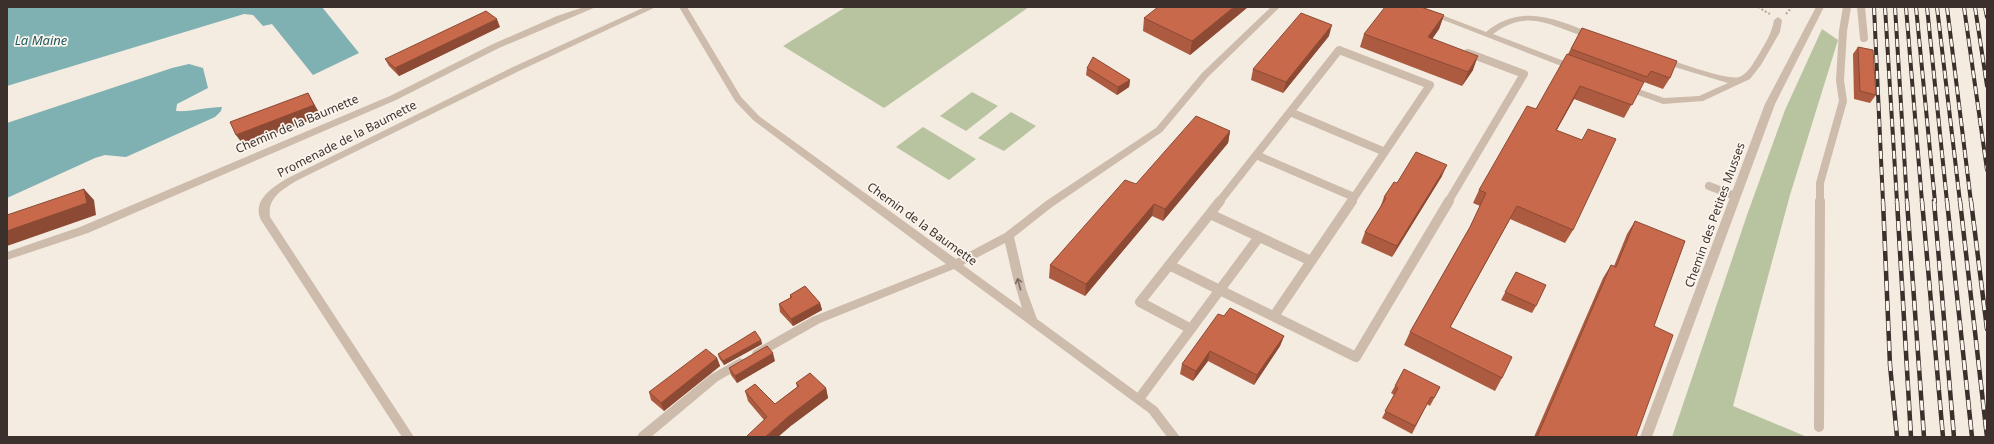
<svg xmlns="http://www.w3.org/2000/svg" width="1994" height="444" font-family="'Noto Sans',sans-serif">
<rect width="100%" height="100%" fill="#f4ebe1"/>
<path fill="#b8c4a0" d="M846 7H1029L884 108 783 46Z
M1822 29 1838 40 1790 195 1733 406 1807 437H1672L1747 215 1785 110Z
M972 92 998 106 966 131 940 116Z
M1011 112 1036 126 1004 151 978 138Z
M923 127 976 159 949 180 896 147Z"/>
<path fill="#7fb0b2" d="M7 7H322L359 53 313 75 272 24 263 26 253 15 244 14 7 86Z
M189 64 203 68 208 88 177 104 176 111C192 112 207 107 222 107L221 111 215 117 126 157 105 155 95 158 7 198V123L172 68Z"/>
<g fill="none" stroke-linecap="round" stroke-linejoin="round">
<path stroke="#b9a596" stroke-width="2" stroke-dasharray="2 2" stroke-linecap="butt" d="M1758 7 1770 14
M1786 14 1792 7"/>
<path stroke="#cdbbac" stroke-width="8" d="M1861 7 1864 38
M1290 112 1385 152
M1256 155 1354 197
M1709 186 1735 196
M1219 202 1339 50 1430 85 1351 202
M1448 202 1524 74 1468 53
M1820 202V183L1843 101 1840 80 1843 31 1847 7"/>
<path stroke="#cdbbac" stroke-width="10" d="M1210 214 1311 261
M1169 265 1356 357 1449 201
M1274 316 1352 201
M1191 329 1140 302 1220 201
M1139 399 1259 237
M1819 427 1820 201"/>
<path fill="#cdbbac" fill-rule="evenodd" d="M584 7H596L499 48 396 100 88 233 7 260V252L80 227 390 96 493 44 557 16Z
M645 7H656L519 71 296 181C282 190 267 198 270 217L414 437H402L261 220C251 200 275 185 290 177L513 67Z
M679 7H687L741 97 759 116 956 259 1005 233 1046 201 1156 128 1202 73 1271 7H1280L1208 77 1162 132 1052 207 1014 237 1026 289 1037 319 1157 407 1180 437H1167L1149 413 954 269 820 323 762 356 758 358 754 356 752 353 754 350 812 317 946 264 753 120 735 101ZM1005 243 1013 278 1022 308 963 265Z
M1410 7H1421L1486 32C1523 2 1556 20 1595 34L1596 36 1592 39C1555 29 1529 6 1493 34L1577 66 1578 68 1577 70 1574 71Z
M1816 7H1824L1775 104 1652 437H1640L1765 104Z
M1778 17 1782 20 1780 32 1761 65 1750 79 1703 101 1663 104 1624 90 1623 88 1627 85 1664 98 1699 96 1728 83 1661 63 1660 61 1661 59 1664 58C1678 62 1728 81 1739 77 1748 74 1754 62 1759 54 1766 42 1772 33 1774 20Z
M740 358 744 360 746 363 744 366 718 381 651 437H637L639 433 710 375Z"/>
<g stroke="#3b302b" stroke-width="4">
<path id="rail-far1" d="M1874 7 1883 202
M1885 7 1897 202
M1895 7 1907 202
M1906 7 1922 202
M1916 7 1935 202
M1927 7 1947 202
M1937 7 1960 202
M1947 7 1971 202
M1964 7 1987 170
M1975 7 1987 86
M1985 7 1987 17"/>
</g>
<g stroke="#3b302b" stroke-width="4.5">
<path id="rail" d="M1883 201 1890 365 1897 437
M1897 201 1911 437
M1907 201 1924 437
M1922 201 1943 437
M1934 201 1954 437
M1947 201 1972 437
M1960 201 1987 437
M1971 201 1987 329"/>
</g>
<use href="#rail-far1" stroke="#fbf5ee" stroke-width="2.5" stroke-dasharray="8" stroke-linecap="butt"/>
<use href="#rail" stroke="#fbf5ee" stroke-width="3" stroke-dasharray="10" stroke-linecap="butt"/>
</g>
<path fill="#ac5a40" d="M1248 7 1190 55 1143 31 1144 18Z
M1444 15 1439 29 1432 39 1473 70 1462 86 1360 47 1364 34Z
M500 27 399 76 389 66 385 59Z
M1582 28 1670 78 1663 89 1644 82 1624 118 1574 99 1556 131 1573 230 1565 243 1510 219 1450 328 1502 378 1495 391 1404 345 1410 332 1470 227 1480 206 1473 203 1479 190 1536 109 1568 54Z
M1329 36 1283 93 1251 80 1253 69Z
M1858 47 1876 95 1870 103 1854 99 1853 54Z
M1087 68 1130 80 1129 87 1117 95 1086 75Z
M1230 131 1228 143 1163 221 1152 216 1085 296 1049 278 1050 265 1136 184Z
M1442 176 1392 257 1361 243 1365 232 1380 208 1384 197 1397 183Z
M1635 221 1654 326 1636 437H1534L1603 278 1611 265 1614 266 1627 234Z
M1516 272 1536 306 1532 313 1501 300Z
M790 295 820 303 822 310 793 326 780 312 779 304 790 298Z
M1224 316 1284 336 1280 346 1254 385 1208 361 1193 381 1180 374 1182 364Z
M761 340 762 344 724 365 719 358 718 354Z
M717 358 720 366 664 411 651 400 649 392Z
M775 361 737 383 731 375 729 368Z
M796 383 826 388 828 398 792 425 764 420 748 401 745 391 775 404 797 387Z
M1395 386 1440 387 1430 406 1427 404 1412 434 1382 418 1394 395 1391 393Z"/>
<path fill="#8c4a34" d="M1234 7H1248L1190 55 1192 41Z
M1444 15 1439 29 1424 51 1428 37Z
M497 19 500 27 399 76 395 68Z
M1332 25 1329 36 1283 93 1286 82Z
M1478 56 1473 70 1462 86 1468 72Z
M1130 80 1129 87 1117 95 1118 87Z
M1580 86 1574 99 1549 144 1556 130Z
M308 93 321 116 244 146 236 135Z
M1230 131 1228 143 1163 221 1165 209Z
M1447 165 1442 176 1392 257 1397 246Z
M84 189 94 200 96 215 7 246V231Z
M1154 204 1152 216 1085 296 1086 284Z
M1517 206 1510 219 1443 340 1450 327Z
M820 303 822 310 793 326 791 319Z
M1284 336 1280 346 1254 385 1257 375Z
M761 340 762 344 724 365 723 361Z
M1210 351 1208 361 1193 381 1196 371Z
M773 353 775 361 737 383 735 376Z
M717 358 720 366 664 411 661 403Z
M826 388 828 398 792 425 778 437H765L789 416Z"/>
<path fill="#c8694b" stroke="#8c4a34" d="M1158 7H1234L1192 41 1144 18Z
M1385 7H1421L1444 15 1428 37 1478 56 1468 72 1364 34Z
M486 11 497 19 395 68 385 59Z
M1301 13 1332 25 1286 82 1253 69Z
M1582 28 1677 61 1670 78 1651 71 1647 77 1571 49Z
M1858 47 1873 50 1876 95 1860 91Z
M1567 54 1644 82 1632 105 1580 86 1556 130 1582 140 1588 129 1616 139 1573 230 1517 206 1450 327 1512 357 1502 378 1410 332 1470 227 1486 193 1479 190 1527 106 1536 109Z
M1093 57 1130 80 1118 87 1087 68Z
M308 93 314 105 236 135 230 122Z
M1196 116 1230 131 1165 209 1154 204 1086 284 1050 265 1125 180 1136 184Z
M1416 152 1447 165 1397 246 1365 232 1386 198 1384 197 1394 182 1397 183Z
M84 189 87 203 7 231V215Z
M1635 221 1685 241 1654 326 1673 335 1636 437H1537L1611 265 1616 267Z
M1516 272 1546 285 1536 306 1505 292Z
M805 286 820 303 791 319 779 304 792 297 790 295Z
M1230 308 1284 336 1257 375 1210 351 1196 371 1182 364 1218 314 1224 316Z
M755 331 761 340 723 361 718 354Z
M767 346 773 353 735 376 729 368Z
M706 349 717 358 661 403 649 392Z
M1404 369 1440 387 1434 398 1431 397 1415 426 1385 411 1398 388 1395 386Z
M810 373 826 388 789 416 765 437H746L767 417 745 391 755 384 775 404 799 386 796 383Z"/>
<defs><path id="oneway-shaft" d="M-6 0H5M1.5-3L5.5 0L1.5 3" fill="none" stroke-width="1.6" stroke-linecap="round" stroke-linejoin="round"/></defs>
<use stroke="#7d6f65" href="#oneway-shaft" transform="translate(1019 284) rotate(-105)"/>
<g text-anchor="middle" stroke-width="3.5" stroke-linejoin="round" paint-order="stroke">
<g font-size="12" fill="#3b302b" stroke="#fbf5ee">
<text transform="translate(297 124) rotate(-23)" y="4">Chemin de la Baumette</text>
<text transform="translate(347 139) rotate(-27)" y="4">Promenade de la Baumette</text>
<text transform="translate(1715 215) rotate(-70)" y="4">Chemin des Petites Musses</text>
<text transform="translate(922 224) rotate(36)" y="4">Chemin de la Baumette</text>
</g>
<g font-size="13" font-style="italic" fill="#1f5a5e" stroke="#fbf5ee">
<text x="41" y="45">La Maine</text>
</g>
</g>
<rect width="1994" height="444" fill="none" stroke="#3b302b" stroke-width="16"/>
</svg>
